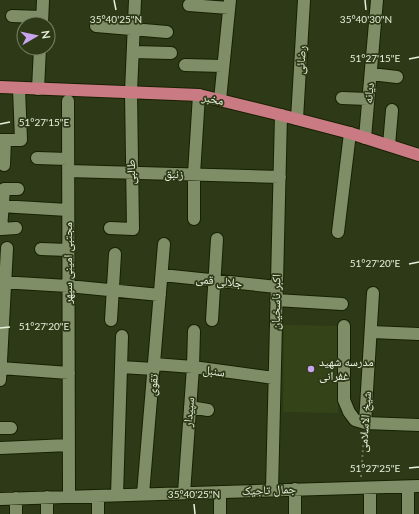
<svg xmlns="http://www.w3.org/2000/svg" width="419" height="514" font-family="Lato,'Noto Naskh Arabic',sans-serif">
<rect width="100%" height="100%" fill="#2e3a17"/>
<path fill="#354318" d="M284 325 339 326 338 413 283 412Z"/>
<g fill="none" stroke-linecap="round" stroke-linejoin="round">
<g stroke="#172100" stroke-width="14">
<path id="minor" d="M189 5 229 8
M12 16 42 17
M42 24 43 0
M96 26 167 32
M133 52 171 53
M185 65 223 66
M371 74 397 77
M38 89 40 48
M342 98 368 99
M220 100 230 0
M68 101 69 496
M297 119 304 0
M365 138 377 0
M0 140H21L19 88
M389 145 392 110
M37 158 68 159
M4 165 5 140
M68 171 280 177
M0 206 68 210
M194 219V174L199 95
M16 228 1 229 4 189H18
M110 228 133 229 131 92 135 0
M338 232 350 133
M41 249 68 250
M162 275 277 287
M0 282 68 286 160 295
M276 300 342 304
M111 320 115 254
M212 320 217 239
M344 326V400L349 412 355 420 365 423 419 425
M371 332 419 334
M154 364 193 367 274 378
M121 367 154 369
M0 368 69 373
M0 380 7 248
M190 407 208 410
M365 423 373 293
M0 428H11
M0 448 69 445
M370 488V514
M272 490 281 115
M184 493 193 367 194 331
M143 494 164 244
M117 495 122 336
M16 498V514
M0 499 419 486
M47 514V497
M98 514V496
M220 514V492
M295 514V489
M408 514V487"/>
</g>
<g stroke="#172100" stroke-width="14">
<path id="major" d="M0 87 199 95 281 115 350 133 419 155"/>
</g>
<path stroke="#6b7658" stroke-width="2" stroke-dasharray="2 3" stroke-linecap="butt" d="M361 477 364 434"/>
<use href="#minor" stroke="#808e68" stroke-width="12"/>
<use href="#major" stroke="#c97a83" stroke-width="12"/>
</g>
<path fill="none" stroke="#e8f0dc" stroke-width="1.5" d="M114 0 116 10M365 0 366 10M409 59 419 57M0 124 10 122M409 264 419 262M0 328 10 327M409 468 419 467M194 504 195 514"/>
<circle fill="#c7a6ef" stroke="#2e3a17" stroke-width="1.5" cx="311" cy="369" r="4"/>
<g text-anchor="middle" stroke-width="3.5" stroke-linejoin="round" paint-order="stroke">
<g font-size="12" fill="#e8f0dc" stroke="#2e3a17">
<text transform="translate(301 60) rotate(-86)" y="4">رضائی</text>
<text transform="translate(369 93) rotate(-85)" y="4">دیانه</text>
<text transform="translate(213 99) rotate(12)" y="4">مخبر</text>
<text transform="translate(131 172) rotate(-91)" y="4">طالبی</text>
<text transform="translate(174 174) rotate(2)" y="4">زنبق</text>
<text transform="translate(68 263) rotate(-90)" y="4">مجتبی امینی سپهر</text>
<text transform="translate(219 281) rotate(6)" y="4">جلالی قمی</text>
<text transform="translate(276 302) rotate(-89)" y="4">اکبر ناسخیان</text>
<text transform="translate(214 371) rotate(8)" y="4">سنبل</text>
<text transform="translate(153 385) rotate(-85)" y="4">تقوی</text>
<text transform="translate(189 412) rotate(-85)" y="4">سپیدار</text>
<text transform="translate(365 422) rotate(-86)" y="4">شیخ الاسلامی</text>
<text transform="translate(269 490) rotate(-2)" y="4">جمال تاجیک</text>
</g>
<g font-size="12" fill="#e8f0dc" stroke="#2e3a17" text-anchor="start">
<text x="319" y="366">مدرسه شهید<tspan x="319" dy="14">غفرانی</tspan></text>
</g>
</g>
<g font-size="10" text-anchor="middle" fill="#e8f0dc" stroke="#2e3a17" stroke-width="3.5" stroke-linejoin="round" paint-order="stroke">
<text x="116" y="23">35°40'25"N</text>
<text x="366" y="23">35°40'30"N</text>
<text x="375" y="62">51°27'15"E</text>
<text x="44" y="126">51°27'15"E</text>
<text x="375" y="267">51°27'20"E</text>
<text x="44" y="330">51°27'20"E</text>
<text x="375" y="472">51°27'25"E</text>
<text x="194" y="498">35°40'25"N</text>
</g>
<g transform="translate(36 36) rotate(81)"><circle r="19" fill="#2e3a17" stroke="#788366"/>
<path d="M0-3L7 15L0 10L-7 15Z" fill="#c7a6ef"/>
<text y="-6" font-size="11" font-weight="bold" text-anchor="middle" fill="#e8f0dc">N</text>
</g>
</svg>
